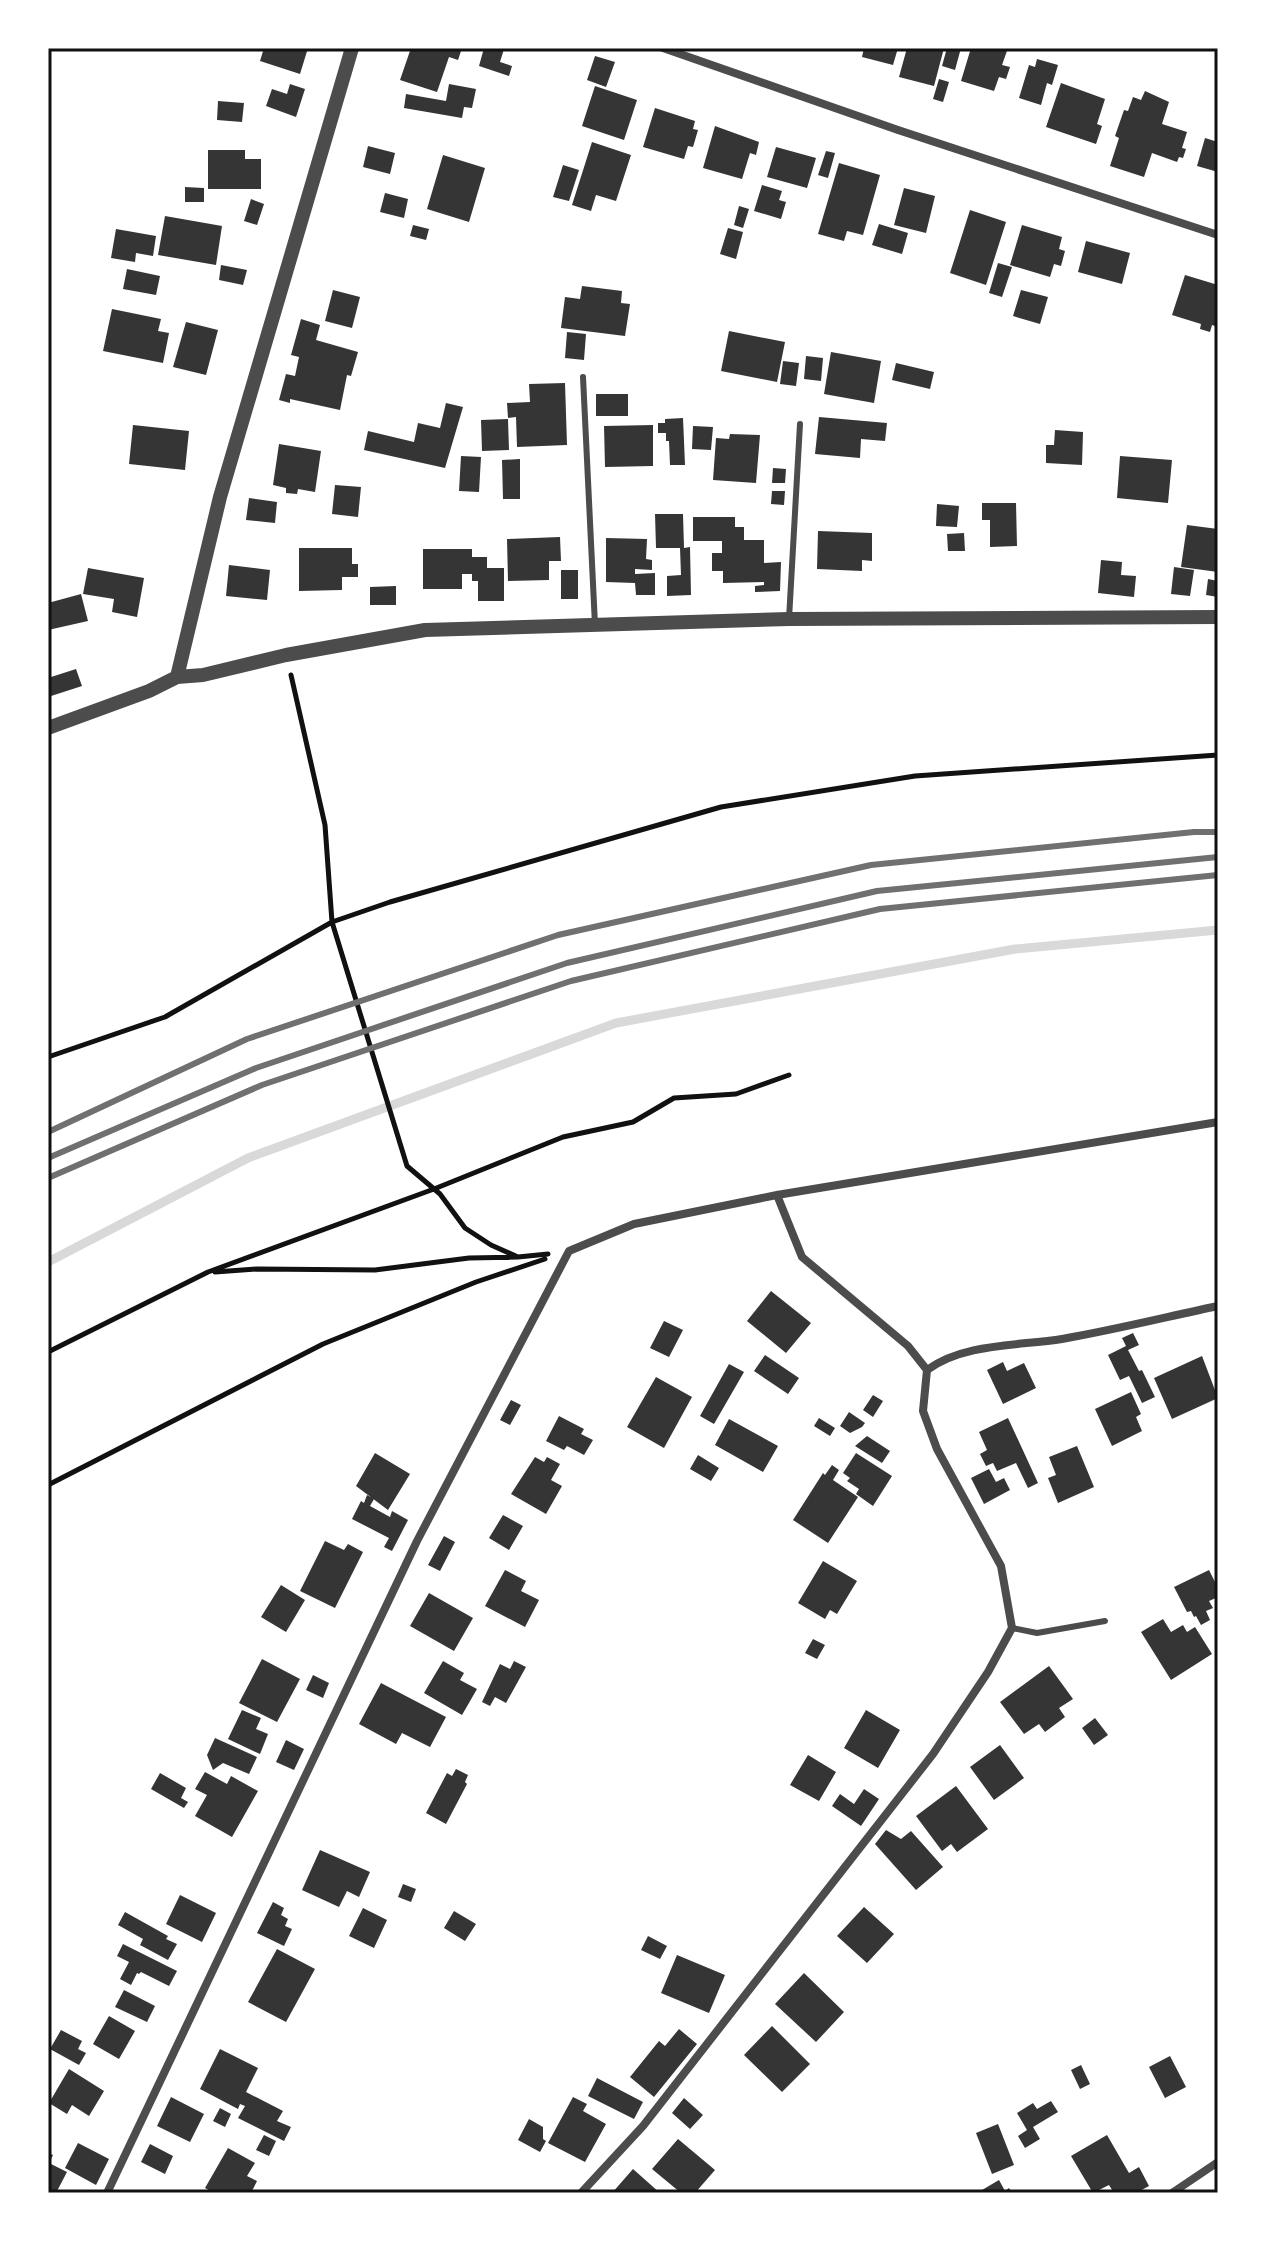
<svg xmlns="http://www.w3.org/2000/svg" width="1266" height="2241" font-family="Roboto,sans-serif">
<rect width="100%" height="100%" fill="#fff"/>
<g fill="none" stroke-linecap="round" stroke-linejoin="round">
<path stroke="#d9d9d9" stroke-width="9" d="M48 1262 248 1158 616 1023 1015 949 1218 930"/>
</g>
<path fill="#353535" d="M264 48H308L300 74 260 61Z
M411 48H462L458 60 449 57 437 92 400 80Z
M484 48 504 49 500 62 512 66 509 76 479 66Z
M864 48H898L893 65 862 57Z
M907 48H944L934 86 899 77Z
M947 48H961L955 70 942 66Z
M971 48H1008L1002 65 1010 67 1006 79 999 77 994 91 961 81Z
M595 56 615 62 606 87 587 80Z
M1037 59 1058 65 1052 85 1047 83 1041 105 1019 98 1029 65 1035 67Z
M939 79 949 82 943 102 933 99Z
M1061 83 1105 99 1097 124 1102 126 1096 144 1046 127Z
M290 84 305 89 296 117 266 106 272 89 287 94Z
M449 84 476 89 472 108 464 107 462 118 404 108 406 94 446 101Z
M595 86 637 100 624 140 582 126Z
M1145 91 1169 102 1162 124 1187 132 1182 148 1186 149 1183 158 1179 157 1177 162 1152 153 1144 177 1110 166 1119 138 1115 136 1124 110 1128 111 1133 97 1141 100Z
M218 101 244 103 242 122 217 120Z
M655 108 695 121 693 129 698 130 693 147 688 146 684 159 643 147Z
M715 126 759 142 756 155 750 153 742 179 703 168Z
M1205 138 1218 142V172L1197 166Z
M592 142 631 155 616 201 596 195 591 211 572 205Z
M368 146 395 153 390 174 363 167Z
M776 147 816 158 807 188 767 177Z
M208 150H245V159H261V189H208Z
M826 151 835 153 828 178 818 175Z
M443 155 485 168 469 222 427 209Z
M839 163 880 175 863 235 847 231 844 241 818 234Z
M563 165 579 170 569 201 553 197Z
M762 185 782 191 779 200 786 202 781 219 754 211Z
M185 187 204 188V202H185Z
M904 188 935 196 926 233 894 225Z
M385 193 408 199 404 218 380 212Z
M251 199 264 204 257 225 244 221Z
M739 206 749 209 743 228 734 225Z
M970 210 1006 222 986 285 950 273Z
M165 216 222 226 216 265 158 255Z
M879 224 908 233 902 254 872 245Z
M413 225 429 229 426 240 410 236Z
M1022 225 1062 237 1059 249 1065 251 1061 266 1054 264 1050 277 1010 265Z
M728 228 743 232 736 259 720 254Z
M116 229 156 236 153 256 136 253 135 262 111 258Z
M1086 241 1130 253 1122 284 1078 272Z
M998 263 1012 267 1002 297 989 293Z
M221 265 247 270 243 285 219 280Z
M127 269 160 276 156 295 123 289Z
M1185 275 1218 285V327L1212 325 1210 332 1200 329 1201 324 1172 315Z
M582 286 622 291 621 303 630 304 625 336 561 328 565 297 580 299Z
M333 290 360 297 352 328 325 321Z
M1021 290 1048 297 1040 324 1013 316Z
M112 309 161 319 158 331 169 333 163 363 103 351Z
M301 319 320 325 316 340 358 352 351 376 347 375 340 410 290 399V403L279 400 286 374 295 376 299 357 291 355Z
M186 322 218 330 206 375 173 367Z
M729 331 785 342 777 382 721 371Z
M567 332 586 334 584 360 565 358Z
M831 352 881 361 874 403 824 394Z
M806 356 823 358 821 381 804 379Z
M783 361 799 363 796 386 780 384Z
M896 363 934 372 930 389 892 380Z
M565 383 567 445 517 447 516 417 508 418 507 403 530 402 529 384Z
M596 394H628V416H596Z
M446 403 463 407 445 468 364 450 368 431 414 442 418 423 440 428Z
M819 417 887 423 885 441 861 439 860 458 815 454Z
M683 418 685 465H670L669 441H666V433H658V423H665V419Z
M508 419 509 450 482 451 481 420Z
M133 425 189 431 185 470 129 464Z
M653 425V466L605 467 604 426Z
M693 426 713 427 711 450 692 449Z
M1055 430 1083 432 1082 465 1046 463V445H1054Z
M730 434 760 435 756 483 713 480 716 438 729 439Z
M279 444 321 451 315 492 298 489 297 494 286 493V488L273 485Z
M461 456 481 457 479 492 459 491Z
M1120 456 1172 460 1168 503 1117 498Z
M520 459V499H503L502 460Z
M773 468 786 469 785 483H772Z
M335 485 361 487 358 517 332 514Z
M772 491H785L784 505 771 504Z
M249 498 277 502 275 523 246 520Z
M982 503H1016L1017 546 990 547V520H982Z
M937 504 959 506 957 527 936 526Z
M655 514H683L684 548 690 547 691 595 667 596V576L681 575 680 548H656Z
M693 517H735V527H744V540H764V563L781 562 780 591 755 592V586L764 585V582L723 583V571H712V553H722V541H693Z
M1187 525 1218 529V572L1181 567Z
M818 531 872 533V561L862 560V571L817 569Z
M964 533 965 551H948L947 534Z
M560 537 561 561H549V580L508 581 507 539Z
M606 538 647 539 646 559 652 560V570L635 569V574L655 573V595H636L635 583 606 582Z
M299 548H352V564H358V577H342V590L299 591Z
M423 549H472V557H487V568H504V601H478V581H472V574H462V589H423Z
M1101 560 1122 562 1121 575 1136 576 1134 597 1098 593Z
M229 565 270 570 267 600 226 596Z
M1174 567 1194 570 1190 596 1171 594Z
M88 568 144 578 137 617 112 612 114 599 83 594Z
M561 570H578V599H561Z
M1208 579 1218 581V597L1206 595Z
M396 586V605H370V587Z
M81 594 88 621 48 630V603Z
M76 669 82 686 48 697V678Z
M771 1291 811 1323 786 1353 747 1321Z
M664 1321 683 1330 669 1357 650 1348Z
M1133 1333 1139 1345 1128 1350 1139 1371 1142 1370 1155 1397 1142 1403 1129 1376 1120 1380 1108 1355 1126 1346 1122 1338Z
M765 1355 799 1378 788 1394 754 1371Z
M1202 1356 1218 1398 1172 1419 1154 1378Z
M1003 1362 1007 1371 1024 1363 1036 1388 1003 1404 987 1370Z
M729 1364 744 1372 714 1424 700 1416Z
M656 1377 692 1397 664 1448 627 1427Z
M1131 1392 1141 1414 1136 1417 1142 1431 1112 1446 1095 1409Z
M873 1395 883 1401 873 1417 863 1410Z
M511 1400 521 1405 510 1425 500 1420Z
M849 1412 865 1423 862 1427 850 1433 840 1426Z
M559 1416 584 1429 581 1434 593 1440 584 1455 567 1446 564 1450 546 1441Z
M819 1418 835 1428 830 1436 814 1426Z
M1008 1418 1038 1483 1028 1488 1016 1463 997 1471 993 1463 986 1466 980 1454 987 1450 979 1432Z
M729 1419 778 1446 763 1472 715 1445Z
M867 1436 890 1451 882 1463 855 1446Z
M1077 1446 1094 1487 1058 1503 1048 1478 1056 1475 1049 1457Z
M375 1453 410 1474 388 1510 356 1486Z
M856 1453 892 1476 873 1506 856 1494 859 1489 847 1481 850 1478 843 1473Z
M698 1455 719 1468 711 1481 690 1469Z
M535 1457 544 1462 547 1457 560 1464 551 1480 562 1486 546 1514 511 1494Z
M832 1465 839 1470 833 1480 858 1497 828 1543 793 1520 823 1473 825 1475Z
M989 1469 996 1482 1004 1478 1010 1490 984 1504 971 1478Z
M367 1495 374 1499 370 1506 390 1517 392 1511 408 1520 392 1551 384 1547 389 1538 352 1519 361 1501 364 1503Z
M503 1515 523 1526 509 1550 489 1538Z
M444 1536 455 1542 440 1571 428 1565Z
M325 1541 344 1550 348 1544 363 1552 335 1608 300 1591Z
M823 1561 857 1581 837 1614 830 1610 825 1619 798 1603Z
M505 1570 526 1581 521 1591 539 1600 525 1627 485 1606Z
M1209 1570 1218 1588V1597L1209 1601 1213 1608 1206 1611 1210 1620 1201 1625 1196 1616 1194 1617 1191 1611 1187 1612 1174 1587Z
M281 1585 305 1600 286 1632 261 1617Z
M429 1593 473 1618 454 1651 410 1626Z
M1163 1619 1171 1632 1183 1625 1187 1632 1195 1627 1212 1654 1171 1680 1141 1632Z
M813 1639 825 1645 817 1659 805 1653Z
M262 1659 300 1679 277 1722 239 1703Z
M443 1661 464 1673 460 1680 477 1689 462 1715 424 1693Z
M514 1661 526 1667 506 1703 495 1697 490 1706 482 1702 500 1664 510 1669Z
M1049 1666 1073 1699 1059 1708 1065 1717 1045 1732 1039 1724 1024 1734 1000 1702Z
M313 1675 329 1683 323 1698 306 1690Z
M381 1683 446 1717 430 1747 402 1733 396 1744 359 1724Z
M242 1710 261 1718 256 1729 268 1734 260 1754 228 1739Z
M866 1710 900 1730 878 1768 844 1748Z
M1095 1718 1108 1735 1094 1745 1082 1728Z
M215 1738 257 1757 249 1774 223 1763 213 1770 207 1755Z
M286 1740 304 1749 294 1770 276 1762Z
M1000 1745 1024 1778 994 1800 970 1767Z
M808 1755 836 1772 819 1801 790 1785Z
M456 1769 468 1775 465 1782 467 1784 446 1824 426 1813 447 1773 452 1776Z
M205 1772 227 1784 231 1776 258 1791 232 1837 195 1816 207 1795 195 1789Z
M160 1773 186 1788 181 1798 188 1802 184 1808 151 1789Z
M956 1786 988 1829 957 1852 951 1844 942 1851 916 1816Z
M864 1789 879 1799 861 1826 832 1806 840 1794 854 1804Z
M886 1830 901 1839 911 1831 943 1867 916 1890 875 1844Z
M320 1850 370 1872 359 1897 347 1891 339 1907 302 1890Z
M403 1884 416 1889 411 1902 398 1897Z
M180 1895 216 1913 202 1942 166 1924Z
M273 1902 284 1908 281 1915 288 1919 285 1926 292 1929 284 1946 257 1933Z
M864 1907 894 1934 867 1963 837 1936Z
M363 1908 387 1920 374 1948 349 1936Z
M454 1911 476 1924 465 1941 444 1928Z
M125 1912 168 1936 166 1939 177 1944 168 1960 140 1945 143 1939 118 1925Z
M648 1936 667 1946 660 1959 641 1950Z
M123 1944 177 1971 169 1986 141 1972 139 1974 137 1973 131 1985 120 1979 129 1962 117 1956Z
M277 1949 315 1969 286 2022 248 2002Z
M677 1955 725 1975 709 2013 661 1993Z
M804 1973 844 2012 816 2042 775 2004Z
M124 1990 155 2006 147 2022 115 2007Z
M109 2016 135 2031 119 2059 93 2044Z
M772 2026 810 2064 782 2092 744 2055Z
M679 2029 697 2044 654 2097 630 2077 659 2041 665 2046Z
M61 2030 82 2041 78 2049 86 2053 79 2065 50 2049Z
M220 2049 258 2068 246 2092 283 2111 277 2121 291 2127 284 2141 238 2118 245 2106 240 2104 238 2109 200 2089Z
M1170 2056 1186 2087 1165 2098 1149 2067Z
M1081 2065 1090 2084 1080 2089 1071 2070Z
M69 2069 104 2091 89 2116 72 2105 67 2114 49 2103Z
M597 2078 643 2102 634 2119 588 2096Z
M171 2097 204 2114 190 2142 157 2126Z
M573 2097 587 2104 583 2111 606 2124 585 2162 548 2143Z
M684 2098 703 2115 690 2129 672 2113Z
M1051 2101 1058 2112 1033 2127 1040 2139 1025 2148 1018 2136 1027 2130 1017 2113 1033 2103 1037 2109Z
M220 2108 231 2114 225 2127 213 2121Z
M529 2119 543 2127V2139L546 2141 540 2152 518 2140Z
M998 2124 1014 2165 992 2174 976 2133Z
M264 2135 276 2141 269 2156 256 2150Z
M1107 2135 1129 2173 1139 2167 1149 2186 1136 2193H1114L1109 2185 1093 2193 1071 2156Z
M678 2139 715 2170 695 2193H681L652 2169Z
M78 2143 109 2159 96 2185 65 2168Z
M150 2144 173 2156 165 2174 141 2162Z
M228 2148 255 2163 247 2176 257 2181 251 2193H214L205 2188Z
M48 2153 53 2155 49 2163 67 2172 56 2193 48 2192Z
M633 2169 660 2193H612Z
M999 2180 1005 2191 1009 2188 1012 2193H977Z"/>
<g fill="none" stroke-linecap="round" stroke-linejoin="round">
<path stroke="#111" stroke-width="5" d="M48 1057 165 1017 332 922 325 825 291 675
M518 1257 491 1245 465 1228 440 1194 407 1166 332 922 390 902 721 807 915 776 1218 755
M215 1272 257 1269 375 1270 469 1258 518 1257 548 1254
M48 1352 208 1272 434 1189 563 1137 633 1122 674 1098 736 1094 789 1075
M48 1485 323 1344 476 1282 545 1259"/>
<path stroke="#4c4c4c" stroke-width="6" d="M583 377 595 625
M789 619 800 424
M1012 1628 1037 1633 1105 1621"/>
<path stroke="#4c4c4c" stroke-width="8" d="M663 48 898 130 1218 235
M927 1370C963 1343 1018 1346 1062 1339 1114 1330 1166 1317 1218 1306
M107 2193 417 1541 569 1251 634 1224 777 1195 1218 1122
M581 2193 643 2126 933 1754 988 1672 1012 1628 1001 1566 937 1449 923 1411 927 1370 908 1346 802 1257 777 1195
M1172 2193 1218 2162"/>
<path stroke="#4c4c4c" stroke-width="14" d="M177 677 220 497 352 48
M48 728 149 691 177 677 203 675 286 655 425 630 789 619 1218 617"/>
<path stroke="#707070" stroke-width="6" d="M48 1132 247 1039 558 935 871 865 1194 832H1218
M48 1158 256 1068 567 963 877 891 1218 857
M48 1178 262 1085 571 981 880 909 1218 875"/>
</g>
<rect width="1266" height="2241" fill="none" stroke="#ffffff" stroke-width="100"/>
<rect x="50" y="50" width="1166" height="2141" fill="none" stroke="#111" stroke-width="3"/>
</svg>
